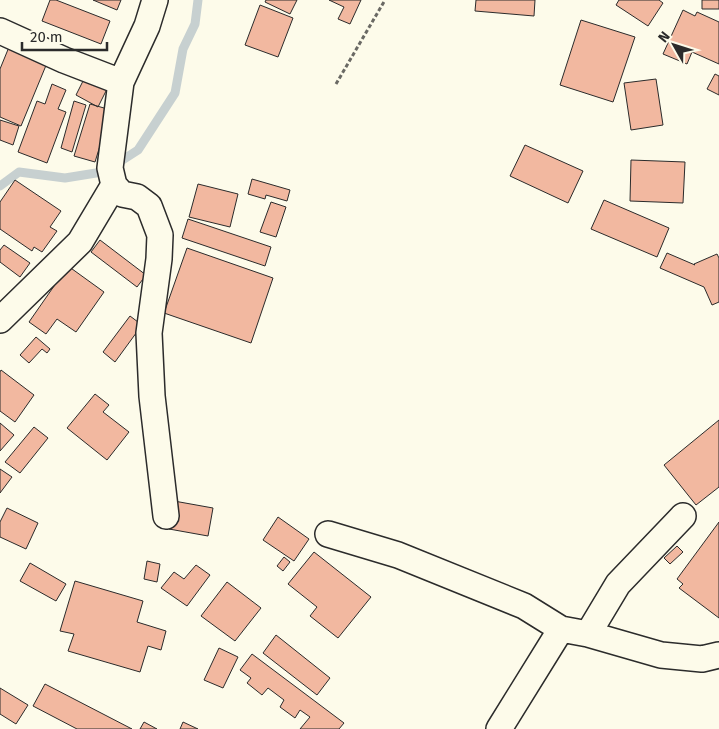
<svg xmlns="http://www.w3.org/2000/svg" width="719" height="729" font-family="'Fira Sans',sans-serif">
<rect width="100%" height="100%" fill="#fdfbea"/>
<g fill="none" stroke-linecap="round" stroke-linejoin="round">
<path stroke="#c7d0d0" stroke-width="9" d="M0 186 19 172 65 178 96 173 110 168 138 150 175 93 183 49 195 24 198 0"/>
</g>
<path fill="#f2b8a0" stroke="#2b2b2b" d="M50 0H56L110 21 101 44 42 21Z
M93 0H121L117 10Z
M266 0H297L290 14 265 2Z
M329 0H361L350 24 338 19 344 7Z
M476 0H535L534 16 475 11Z
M619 0H659L663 3 648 26 616 5Z
M702 0H719V9H702Z
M260 5 293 18 278 57 245 45Z
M683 10 695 16 697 12 719 22V64L692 52 687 64 663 54Z
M581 20 635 37 613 102 560 85Z
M9 47 47 63 21 126 0 117V69Z
M715 74 719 76V95L707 89Z
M85 77 107 89 98 107 76 95Z
M656 79 663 125 631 130 624 83Z
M52 84 66 90 58 109 66 112 47 163 18 152 37 101 45 104Z
M74 101 86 105 72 152 61 148Z
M90 104 111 110 95 162 74 156Z
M0 120 19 126 13 145 0 140Z
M525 145 583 171 568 203 510 176Z
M631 160 685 162 683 203 630 201Z
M252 179 290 190 287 201 266 195 265 199 248 194Z
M15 180 61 211 50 227 57 231 42 252 34 247 32 251 0 229V202Z
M198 184 238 194 230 227 189 217Z
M604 200 669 228 657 257 591 229Z
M271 202 286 207 276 237 260 232Z
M188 219 271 247 265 266 182 238Z
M100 240 146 275 137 287 91 252Z
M4 245 30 263 20 277 0 262V250Z
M187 248 273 278 251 343 164 313Z
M667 253 695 265 694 264 717 254 719 258V302L712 305 704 287 660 268Z
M68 266 104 292 76 332 57 319 46 334 29 322Z
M130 316 142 325 115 362 103 352Z
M36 337 50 349 47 353 42 349 29 363 20 355Z
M1 370 34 395 15 422 0 411V372Z
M95 394 109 405 103 412 129 432 107 460 67 428Z
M719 420V487L696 505 664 465Z
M0 423 14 435 0 451Z
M34 427 48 438 20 473 5 462Z
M0 469 12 477 0 493Z
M174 501 213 508 208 536 169 529Z
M7 508 38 523 26 549 0 537V522Z
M278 517 309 539 294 561 263 540Z
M719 522V618L679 588 683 584 677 579Z
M677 546 683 552 670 564 664 558Z
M314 552 371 597 338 638 310 616 317 607 288 584Z
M284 557 290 562 283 571 277 566Z
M147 561 160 564 157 582 144 579Z
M30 563 66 584 56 601 20 581Z
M196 565 210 575 187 606 161 588 174 572 184 579Z
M75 581 143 601 137 622 166 631 161 650 148 646 140 672 68 651 74 634 60 631Z
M227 582 261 608 235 641 201 616Z
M276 635 330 678 317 695 263 653Z
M219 648 238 657 223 688 204 680Z
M252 654 344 723 339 729H300L310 717 300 710 295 718 280 707 284 700 268 688 262 695 247 683 251 678 240 670Z
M45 684 132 729H77L33 706Z
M0 688 28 705 16 724 0 714Z
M144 722 157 729H140Z
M183 722 198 729H180Z"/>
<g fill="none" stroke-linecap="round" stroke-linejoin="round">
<g stroke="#2b2b2b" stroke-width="28">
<path id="street" d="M0 31 64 60 121 82
M114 185 122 194 137 197 149 206 160 235 159 259 149 333 152 396 166 516
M0 320 80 242 114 185 110 168 121 82 147 26 155 0
M328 534 398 555 524 606 561 629 588 634 661 655 702 659 719 655
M588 634 618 584 683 516
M499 729 561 629"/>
</g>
<path stroke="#6a6964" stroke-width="3" stroke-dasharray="4 2.5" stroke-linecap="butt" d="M336 84 385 0"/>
<use href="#street" stroke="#fdfbea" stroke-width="25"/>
</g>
<g transform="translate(674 45) rotate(309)" stroke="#fdfbea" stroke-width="4" paint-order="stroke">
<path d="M0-4L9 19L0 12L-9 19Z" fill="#2b2b2b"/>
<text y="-8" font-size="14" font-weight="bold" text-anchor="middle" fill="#2b2b2b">N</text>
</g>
<path d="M22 42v8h85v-8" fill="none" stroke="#2b2b2b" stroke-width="2.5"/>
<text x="30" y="42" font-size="15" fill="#2b2b2b" stroke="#fdfbea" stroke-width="4" paint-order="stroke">20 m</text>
</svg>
